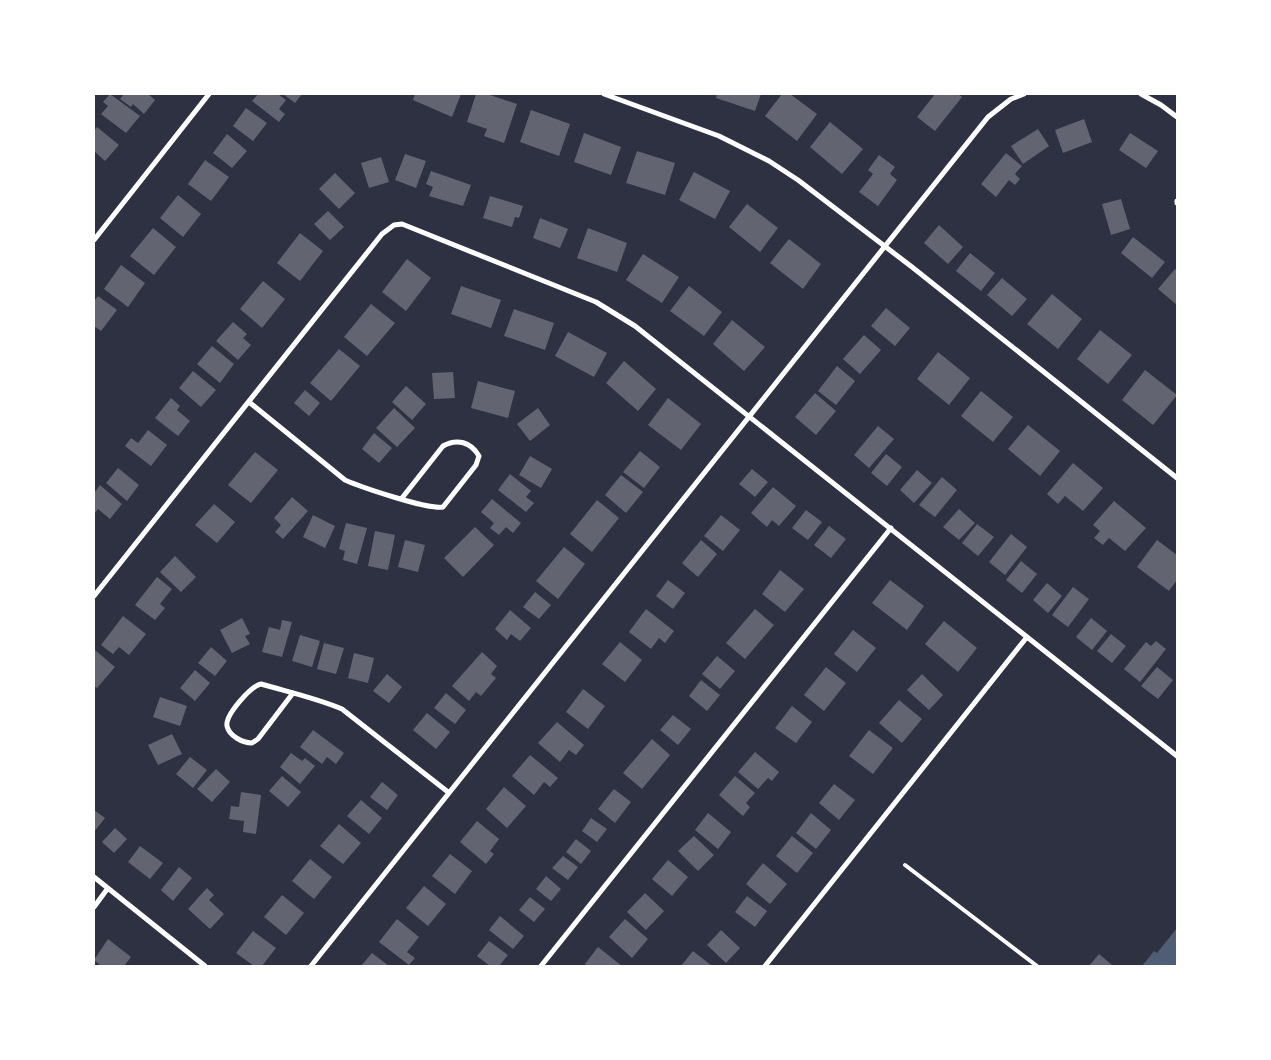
<svg xmlns="http://www.w3.org/2000/svg" width="1271" height="1060" font-family="Overpass,sans-serif">
<rect width="100%" height="100%" fill="#2d3142"/>
<path fill="#4f5d75" d="M1177 928V966H1142L1154 951 1157 953Z"/>
<path fill="#626471" d="M110 94 140 116 126 133 101 114 108 106 103 102Z
M124 94H148L155 100 144 114 133 104 131 107 120 99Z
M258 94H278L286 100 279 109 285 114 279 122 252 101Z
M283 94H302L295 103Z
M415 94H461L452 117 413 100Z
M476 94H487L517 104 504 143 484 136 487 129 467 122Z
M717 94H761L755 111 716 98Z
M782 94H790L817 114 797 141 765 116Z
M935 94H958L962 97 935 131 917 117Z
M246 108 267 123 253 141 233 126Z
M531 110 570 124 559 156 520 142Z
M1084 119 1092 142 1063 153 1055 130Z
M830 122 863 149 842 174 810 147Z
M97 127 119 145 105 161 94 151V131Z
M1038 129 1049 146 1023 164 1011 146Z
M584 133 621 147 611 175 574 162Z
M1130 133 1158 151 1146 168 1119 150Z
M227 134 247 151 232 168 213 153Z
M637 151 675 163 665 195 626 183Z
M1006 153 1022 166 1015 174 1020 179 1015 185 1009 180 996 197 981 184Z
M405 154 426 161 416 188 395 180Z
M879 155 895 167 890 174 897 180 878 206 859 192 873 174 868 170Z
M381 157 389 182 369 188 361 163Z
M205 160 229 177 211 201 188 184Z
M431 171 471 185 463 206 429 196 433 187 426 184Z
M694 172 730 191 715 219 679 200Z
M335 173 355 193 339 209 319 189Z
M178 195 201 214 183 237 160 218Z
M490 196 523 206 519 218 515 217 512 227 483 218Z
M1121 199 1130 229 1111 235 1102 204Z
M747 204 778 228 760 252 729 227Z
M328 211 344 227 330 240 314 224Z
M540 218 568 229 560 248 533 238Z
M939 225 963 247 948 264 924 243Z
M153 228 176 247 154 275 130 256Z
M588 228 627 243 617 272 577 258Z
M300 233 323 251 300 281 277 263Z
M1133 237 1165 262 1152 278 1121 253Z
M789 239 821 264 803 289 770 263Z
M970 253 995 273 981 291 956 271Z
M643 254 679 277 662 303 626 280Z
M407 259 431 278 406 311 382 292Z
M121 265 145 283 128 307 104 289Z
M1175 269 1177 271V305L1158 289Z
M1002 278 1027 299 1012 316 987 295Z
M263 281 285 299 262 328 240 309Z
M461 286 501 300 491 328 451 314Z
M689 286 722 312 704 336 670 311Z
M1052 294 1082 319 1058 349 1027 324Z
M98 296 117 310 101 331 94 326V301Z
M371 304 395 323 367 356 344 337Z
M886 308 910 328 895 346 871 326Z
M514 309 554 323 545 350 504 336Z
M732 320 765 347 744 371 713 344Z
M233 322 247 334 243 338 251 345 238 360 216 341Z
M1100 330 1132 355 1108 384 1077 359Z
M568 332 607 353 594 377 555 356Z
M864 335 881 350 860 374 843 359Z
M212 346 234 364 220 383 197 364Z
M339 349 360 366 331 401 310 383Z
M938 352 970 378 949 405 917 379Z
M624 361 656 389 638 411 606 383Z
M837 366 855 381 836 405 818 391Z
M1145 370 1177 395 1153 425 1122 400Z
M193 371 216 390 201 407 179 388Z
M453 372 455 398 434 399 432 373Z
M478 381 515 391 508 418 471 408Z
M406 386 426 404 412 420 392 402Z
M305 390 320 403 309 416 294 403Z
M981 391 1013 417 993 442 961 416Z
M815 393 836 411 816 435 795 417Z
M171 398 180 406 177 410 190 421 178 436 155 418Z
M668 398 701 424 681 450 648 425Z
M394 408 415 428 397 447 376 428Z
M538 408 550 425 530 441 517 424Z
M1028 425 1060 451 1040 476 1008 449Z
M878 426 894 439 869 468 854 455Z
M148 430 167 445 151 466 125 446 131 438 138 443Z
M374 433 392 448 379 463 362 449Z
M640 451 660 467 644 488 623 472Z
M255 452 278 470 251 503 228 485Z
M886 454 902 467 887 486 871 473Z
M530 456 552 469 541 488 519 475Z
M1073 463 1103 488 1083 511 1065 496 1058 504 1047 494Z
M118 468 139 485 127 501 106 483Z
M752 469 768 482 755 497 739 484Z
M917 470 932 483 914 503 900 490Z
M510 474 531 491 526 497 534 503 526 512 498 490Z
M621 475 643 492 626 513 605 495Z
M942 477 957 490 935 517 919 505Z
M100 485 122 504 110 519 98 509 94 514V493Z
M773 487 796 506 779 526 772 520 767 527 751 513Z
M292 497 308 511 283 539 275 532 281 525 274 518Z
M492 499 521 523 513 533 506 527 499 535 490 528 494 523 481 512Z
M597 500 619 518 592 552 570 534Z
M1114 501 1146 528 1125 551 1109 538 1103 545 1094 538 1100 531 1093 525Z
M214 504 235 522 217 543 195 525Z
M959 509 975 523 959 540 943 527Z
M806 510 822 522 808 540 792 528Z
M313 515 335 526 325 548 303 537Z
M721 515 740 530 723 551 704 536Z
M346 523 367 528 357 564 343 560 345 551 339 549Z
M977 524 994 537 978 556 962 543Z
M829 526 846 539 831 558 814 545Z
M475 527 494 545 463 577 444 558Z
M375 531 395 535 388 570 368 566Z
M1011 534 1027 547 1005 575 989 562Z
M405 540 425 545 418 572 398 567Z
M701 540 717 554 698 577 682 563Z
M1157 540 1177 555V580L1169 591 1137 567Z
M564 547 585 564 558 599 536 581Z
M175 556 196 577 181 592 160 572Z
M1021 561 1037 574 1022 593 1006 580Z
M780 570 804 589 785 612 762 594Z
M157 577 172 589 160 604 165 608 155 620 135 605Z
M668 580 685 593 673 609 656 596Z
M890 580 924 606 907 630 872 603Z
M1047 583 1062 596 1048 613 1033 600Z
M1073 587 1089 599 1068 627 1052 615Z
M535 592 551 605 539 619 523 607Z
M646 609 674 631 665 643 659 638 651 649 629 632Z
M755 609 774 625 745 659 726 643Z
M510 610 531 628 520 641 511 634 507 640 495 629Z
M123 616 146 634 129 655 119 647 113 654 101 645Z
M242 618 250 634 245 636 250 644 232 653 220 630Z
M1091 618 1107 631 1092 650 1076 637Z
M282 620 292 622 282 657 262 652 269 627 280 630Z
M944 621 977 648 958 672 925 644Z
M853 630 876 648 857 672 834 654Z
M1111 634 1126 646 1112 663 1097 651Z
M300 635 320 641 312 667 292 661Z
M1156 641 1166 649 1140 682 1124 669 1146 642 1151 646Z
M620 642 642 660 625 682 602 664Z
M324 643 344 648 336 674 317 669Z
M211 647 227 661 215 676 198 663Z
M95 650 115 667 97 688 94 686Z
M482 652 497 666 491 674 496 678 481 696 476 692 469 701 452 686Z
M354 653 374 658 368 683 348 678Z
M717 656 735 671 720 689 702 674Z
M826 667 846 683 824 711 804 695Z
M1157 667 1173 680 1158 699 1141 686Z
M195 670 210 683 195 701 180 688Z
M387 674 402 687 389 703 373 691Z
M922 674 943 695 929 710 907 690Z
M701 680 720 695 707 711 689 696Z
M583 689 605 706 588 729 566 712Z
M446 693 466 710 455 724 434 708Z
M160 697 187 706 180 726 153 717Z
M899 700 922 719 902 743 879 723Z
M792 706 812 722 796 743 775 728Z
M427 713 450 732 436 749 413 730Z
M673 715 691 729 678 745 660 730Z
M557 722 584 745 576 755 569 750 560 762 538 743Z
M313 730 344 753 336 764 327 757 322 764 300 747Z
M869 730 893 748 873 774 849 756Z
M172 734 182 754 158 765 148 745Z
M652 739 670 755 642 789 623 773Z
M755 752 779 772 772 781 768 778 758 789 738 772Z
M291 753 302 761 305 758 315 766 300 784 280 767Z
M530 755 558 778 550 787 544 782 534 795 512 776Z
M190 757 207 770 193 788 176 774Z
M216 769 230 782 212 802 197 789Z
M282 776 301 792 288 807 269 791Z
M735 776 755 793 746 803 750 807 743 816 719 795Z
M382 782 398 795 387 810 370 797Z
M834 784 855 800 839 820 819 803Z
M504 787 526 806 507 828 486 809Z
M614 789 631 802 615 823 598 809Z
M241 792 261 795 256 834 243 832 244 821 229 819 231 806 239 807Z
M361 800 382 818 369 834 347 816Z
M94 810 105 818 94 832Z
M708 813 731 832 718 849 695 830Z
M811 813 831 830 816 849 796 833Z
M591 818 607 829 597 842 582 831Z
M477 821 499 839 490 851 494 854 486 864 460 842Z
M339 824 361 843 343 864 320 846Z
M115 828 127 839 114 853 102 842Z
M694 836 714 855 698 871 678 851Z
M792 836 813 853 797 873 776 856Z
M576 839 591 851 581 864 566 852Z
M140 846 163 863 150 879 128 862Z
M450 854 472 871 455 894 432 876Z
M563 856 578 867 568 880 552 868Z
M310 859 332 877 314 899 292 881Z
M668 860 688 877 672 896 652 879Z
M763 863 787 884 770 904 746 884Z
M179 867 192 878 173 901 161 890Z
M546 876 561 889 551 901 536 889Z
M424 886 446 904 428 926 406 908Z
M207 888 214 895 209 900 224 914 210 929 188 909Z
M645 893 664 911 646 930 627 912Z
M282 895 304 913 286 935 264 917Z
M747 896 767 911 755 927 735 912Z
M530 897 545 909 534 922 519 910Z
M500 916 524 936 513 949 489 930Z
M397 919 419 937 407 952 415 958 409 965 379 942Z
M625 919 648 939 632 958 609 937Z
M721 930 740 948 726 963 707 945Z
M253 931 276 948 262 966H254L236 953Z
M108 939 131 957 124 966H101L94 960Z
M489 941 508 955 499 966H490L477 956Z
M598 947 622 966H588L585 964Z
M693 951 712 966H681Z
M372 953 389 966H361Z
M1099 954 1112 965 1111 966H1089Z"/>
<g fill="none" stroke-linecap="round" stroke-linejoin="round">
<path stroke="#fff" stroke-width="4" d="M905 865 1037 966"/>
<path stroke="#fff" stroke-width="5" d="M604 94 719 136 769 161 798 180 912 267 1177 478
M1141 94 1161 105 1177 117
M1177 201V203
M94 240 209 94
M249 402 345 480C361 487 428 510 443 507L476 465 479 456C471 442 457 438 443 446L402 498
M94 596 382 234 394 225 402 224 596 302 635 326 1177 756
M293 693 258 739 252 743C243 743 229 736 227 726 225 715 251 686 261 684 288 692 316 698 342 709L448 792
M94 877 205 966
M94 907 108 888
M311 966 988 117 1011 99 1024 94
M541 966 891 528
M765 966 1027 637"/>
</g>
<rect width="1271" height="1060" fill="none" stroke="#ffffff" stroke-width="190"/>
</svg>
